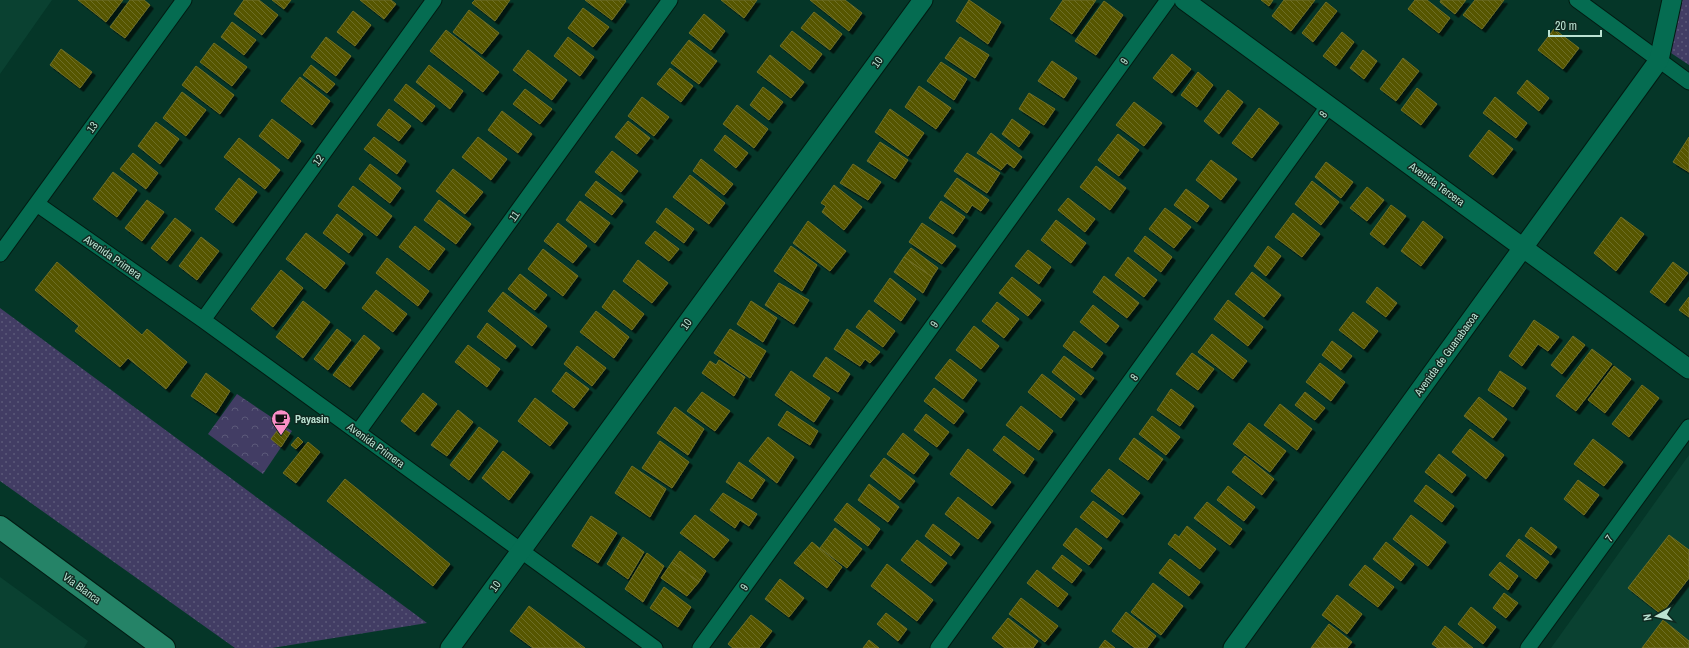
<svg xmlns="http://www.w3.org/2000/svg" width="1689" height="648" font-family="'Archivo Narrow',sans-serif">
<defs>
<pattern id="grass-dots" width="8" height="8" patternUnits="userSpaceOnUse"><rect width="8" height="8" fill="#423d64"/><path d="M2 2h.1M6 6h.1" fill="none" stroke="#5b5979" stroke-width="1.8" stroke-linecap="round"/></pattern>
<pattern id="park-crowns" width="20" height="18" patternUnits="userSpaceOnUse"><rect width="20" height="18" fill="#423d64"/><path d="M2 6a3 3 0 1 1 6 0M12 15a3 3 0 1 1 6 0" fill="none" stroke="#5b5979"/></pattern>
<pattern id="building-back-hatch" width="6" height="6" patternUnits="userSpaceOnUse"><rect width="6" height="6" fill="#575603"/><path d="M-1 5l2 2M0 0l6 6M5-1l2 2" fill="none" stroke="#6d6e27"/></pattern>
<filter id="shadow"><feDropShadow dx="3.5" dy="3.5" stdDeviation="0" flood-color="#0009"/></filter>
</defs>
<rect width="100%" height="100%" fill="#053628"/>
<path fill="#0a4131" d="M0 0H52L0 74Z
M1689 455V648H1551Z
M0 577 88 641 84 648H0Z"/>
<path fill="url(#grass-dots)" d="M1679 0H1689V65L1671 53Z
M0 308 427 623 272 648H235L0 481Z"/>
<path fill="url(#park-crowns)" d="M237 394 292 431 263 474 208 434Z"/>
<path fill="url(#building-back-hatch)" stroke="#6f6e25" filter="url(#shadow)" d="M78 0H123L106 22Z
M130 0H144L150 5 125 38 110 27Z
M244 0H259L278 15 262 35 234 14Z
M272 0H291L284 9Z
M360 0H391L396 4 384 19Z
M475 0H510L495 21 472 3Z
M585 0H625L626 1 612 20Z
M721 0H757L744 18Z
M810 0H845L862 13 849 31Z
M969 0 1001 22 988 44 956 21Z
M1063 0H1096L1072 34 1050 19Z
M1261 0H1273L1269 6Z
M1284 0H1315L1291 31 1272 16Z
M1415 0H1427L1450 18 1439 33 1408 9Z
M1441 0H1466L1455 14 1440 2Z
M1475 0H1504L1482 29 1463 15Z
M1104 1 1123 15 1096 55 1075 41Z
M1326 2 1337 11 1313 42 1302 33Z
M583 8 609 27 593 47 568 28Z
M469 10 499 33 482 54 453 32Z
M353 11 371 25 355 46 337 32Z
M814 12 842 34 830 50 801 28Z
M704 14 725 31 711 50 689 33Z
M232 22 256 40 244 55 221 37Z
M1554 29 1579 48 1563 69 1538 50Z
M446 30 499 72 483 92 430 51Z
M792 31 822 54 810 70 780 46Z
M1342 32 1354 42 1336 66 1323 56Z
M326 37 351 56 336 76 311 57Z
M568 37 594 57 580 76 554 56Z
M960 37 989 55 975 78 945 58Z
M689 40 717 61 699 84 671 63Z
M214 43 247 67 232 86 200 62Z
M61 49 92 72 80 88 50 65Z
M528 50 567 80 552 100 513 70Z
M1363 50 1377 61 1364 79 1350 68Z
M1172 54 1191 69 1172 93 1153 78Z
M770 55 804 82 791 98 757 72Z
M1403 58 1419 71 1396 101 1380 89Z
M1052 61 1077 78 1064 98 1038 81Z
M941 62 967 79 954 100 927 81Z
M311 65 335 84 327 93 303 75Z
M429 65 463 91 450 109 416 82Z
M196 66 234 95 220 114 182 85Z
M670 68 693 86 681 102 657 84Z
M1198 72 1213 85 1197 107 1181 95Z
M300 77 330 101 312 125 281 101Z
M1527 80 1549 98 1539 111 1517 93Z
M406 84 435 106 422 122 394 100Z
M919 86 951 108 936 129 905 107Z
M763 87 783 102 769 120 750 105Z
M1417 88 1437 104 1421 125 1401 110Z
M525 89 552 109 540 124 513 104Z
M1228 90 1243 102 1219 134 1204 121Z
M182 92 206 110 186 136 163 118Z
M1029 93 1055 109 1044 125 1019 109Z
M642 97 669 117 654 136 628 116Z
M1495 97 1527 123 1516 138 1483 113Z
M1134 102 1162 123 1144 146 1116 125Z
M737 105 768 129 754 148 723 124Z
M1259 108 1279 123 1252 158 1232 143Z
M389 109 411 126 399 141 377 125Z
M890 109 924 133 908 156 875 132Z
M502 111 532 134 518 153 488 130Z
M272 119 301 141 288 159 259 136Z
M1012 119 1030 132 1019 147 1002 134Z
M628 121 650 138 637 154 615 137Z
M156 122 179 139 160 164 138 146Z
M1489 130 1513 149 1493 175 1469 156Z
M991 133 1022 157 1014 168 1007 163 1001 170 977 153Z
M1118 134 1139 150 1119 176 1098 160Z
M725 135 748 153 736 168 714 150Z
M374 137 406 161 397 174 364 149Z
M478 137 507 159 491 180 462 157Z
M1689 137V172L1673 162Z
M239 138 280 170 265 189 224 157Z
M880 142 908 160 895 179 867 161Z
M612 151 638 171 621 192 595 172Z
M133 153 158 173 146 189 120 169Z
M967 153 1000 173 987 193 954 171Z
M701 159 733 184 724 195 693 171Z
M1211 160 1237 179 1221 200 1196 180Z
M1326 162 1353 182 1341 198 1315 177Z
M370 164 401 188 390 203 359 179Z
M853 164 881 182 868 200 840 183Z
M1096 166 1126 188 1110 210 1080 187Z
M453 169 483 192 465 214 436 191Z
M113 172 137 190 117 217 93 199Z
M690 175 725 203 709 224 673 197Z
M239 178 257 192 233 223 215 209Z
M957 178 989 200 981 211 972 205 967 213 944 196Z
M596 181 623 201 612 215 585 195Z
M1312 181 1339 202 1321 225 1295 204Z
M834 185 862 207 844 230 822 212 826 206 821 203Z
M353 186 392 216 377 236 338 206Z
M1367 187 1384 200 1367 221 1350 208Z
M1186 189 1209 206 1197 222 1174 205Z
M1068 198 1095 219 1085 232 1058 210Z
M147 200 164 212 142 241 125 228Z
M439 200 471 224 456 244 424 220Z
M580 201 610 223 595 243 566 220Z
M941 201 965 217 953 234 929 218Z
M1391 205 1406 216 1384 245 1370 234Z
M666 208 694 229 684 243 656 222Z
M1165 208 1191 227 1174 248 1149 229Z
M1293 213 1320 234 1302 257 1275 237Z
M337 214 363 234 349 253 323 233Z
M1621 217 1644 234 1616 271 1594 253Z
M175 218 191 230 167 261 151 248Z
M1056 220 1086 243 1071 263 1041 240Z
M808 221 846 251 830 271 793 243Z
M1423 221 1443 237 1421 266 1401 251Z
M558 223 587 246 573 263 544 241Z
M922 223 956 246 942 264 909 242Z
M415 226 445 249 429 270 399 247Z
M655 231 679 249 669 261 645 243Z
M306 233 345 263 325 289 286 259Z
M1145 236 1172 257 1161 272 1134 251Z
M201 237 219 251 197 280 179 266Z
M791 246 817 265 802 291 774 271Z
M1268 246 1281 256 1266 276 1254 266Z
M911 248 938 268 932 277 904 257Z
M543 249 578 276 563 296 528 269Z
M1028 250 1051 267 1039 284 1015 266Z
M904 257 932 277 923 293 894 272Z
M1128 257 1157 280 1144 297 1115 275Z
M387 258 429 291 418 306 376 273Z
M638 260 668 283 652 303 623 281Z
M57 262 142 335 147 329 187 362 166 389 128 358 120 367 75 331 79 326 35 290Z
M1673 262 1688 273 1665 303 1650 292Z
M281 270 303 288 273 327 251 309Z
M1252 272 1281 295 1264 317 1235 294Z
M520 274 547 295 535 310 508 289Z
M1104 276 1139 303 1127 318 1093 292Z
M1012 277 1041 300 1028 316 999 293Z
M890 278 916 299 901 321 874 301Z
M779 283 809 300 794 324 765 305Z
M1377 287 1397 303 1386 317 1366 302Z
M376 290 407 314 393 332 362 308Z
M614 290 644 314 632 330 602 307Z
M503 292 547 326 532 346 488 311Z
M1689 297V317L1679 310Z
M1228 300 1263 327 1248 346 1214 319Z
M303 301 330 322 303 358 276 337Z
M751 301 777 318 763 342 737 324Z
M997 302 1019 319 1004 338 982 321Z
M1093 305 1119 326 1106 343 1080 322Z
M869 310 895 331 883 347 856 327Z
M596 311 629 337 614 358 580 332Z
M1353 312 1378 331 1364 349 1339 330Z
M1534 320 1559 337 1548 351 1538 344 1522 366 1509 356Z
M487 323 516 346 506 359 477 337Z
M974 326 999 346 981 369 956 350Z
M337 329 351 340 328 370 314 359Z
M730 329 766 351 750 378 714 353Z
M847 329 880 352 870 363 865 359 860 366 834 349Z
M1074 331 1103 353 1092 368 1063 346Z
M1212 334 1247 361 1233 379 1198 352Z
M364 335 380 348 350 387 333 375Z
M1573 336 1585 345 1562 374 1551 365Z
M1332 341 1352 356 1341 370 1322 355Z
M468 345 500 369 487 387 455 362Z
M577 346 606 368 592 386 564 364Z
M1592 349 1612 364 1576 411 1556 396Z
M1192 353 1214 369 1198 390 1176 374Z
M1064 356 1094 378 1081 395 1052 372Z
M826 357 850 374 838 392 813 376Z
M950 359 977 380 963 399 935 378Z
M719 360 745 377 734 396 702 373 710 361 716 365Z
M1320 363 1345 382 1331 401 1306 382Z
M1614 366 1631 379 1605 413 1588 400Z
M791 371 830 398 814 422 775 395Z
M1500 371 1526 388 1513 407 1488 390Z
M566 372 589 389 574 408 552 391Z
M206 373 230 391 216 413 191 396Z
M1042 374 1075 399 1061 418 1028 392Z
M1642 385 1659 398 1629 437 1612 424Z
M934 388 964 411 954 424 924 401Z
M1171 389 1194 406 1180 426 1157 410Z
M702 392 730 411 715 431 687 411Z
M1305 392 1325 408 1315 420 1295 405Z
M423 393 437 404 415 432 401 421Z
M1479 397 1507 419 1493 438 1464 416Z
M535 398 568 423 550 446 518 421Z
M1280 404 1312 429 1297 450 1264 425Z
M1021 406 1053 431 1039 450 1006 425Z
M675 407 704 429 688 455 657 433Z
M458 410 473 422 447 456 431 445Z
M787 411 818 431 810 445 778 425Z
M926 414 949 432 937 447 914 430Z
M1152 416 1180 437 1166 455 1139 434Z
M1249 423 1286 451 1270 472 1233 444Z
M280 427 290 433 281 447 271 439Z
M479 427 498 441 469 480 450 465Z
M1470 429 1504 455 1486 479 1452 452Z
M903 433 929 454 914 474 887 454Z
M1004 436 1034 459 1024 474 993 450Z
M298 437 303 442 296 449 291 445Z
M768 437 794 457 777 483 749 461Z
M1134 438 1163 459 1148 480 1119 459Z
M1593 439 1623 462 1604 486 1574 464Z
M660 441 689 462 672 488 642 468Z
M308 442 320 452 296 483 283 473Z
M968 449 1011 482 992 506 950 474Z
M503 451 530 472 509 500 482 478Z
M1439 454 1466 475 1452 493 1425 472Z
M1245 456 1274 479 1262 495 1232 472Z
M884 458 915 481 900 500 870 476Z
M739 462 765 480 752 499 726 482Z
M632 466 666 489 650 517 615 493Z
M1109 469 1140 493 1123 515 1091 491Z
M345 479 450 564 433 586 327 501Z
M1578 480 1599 495 1584 515 1564 499Z
M869 484 899 507 888 522 858 500Z
M1426 485 1454 506 1442 522 1414 501Z
M1228 486 1255 507 1244 521 1217 500Z
M723 493 757 514 749 526 740 520 735 528 710 510Z
M958 497 991 522 978 539 945 514Z
M1093 501 1120 521 1107 538 1080 517Z
M1207 502 1242 529 1230 545 1194 518Z
M847 503 880 529 868 546 834 520Z
M695 515 729 540 714 558 680 533Z
M1411 515 1446 542 1428 566 1393 539Z
M591 516 617 533 598 563 572 546Z
M933 524 960 544 951 556 925 536Z
M1187 526 1216 549 1200 569 1168 544 1175 534 1179 537Z
M1531 527 1557 547 1551 555 1525 536Z
M835 528 862 549 847 568 820 548Z
M1076 528 1102 548 1089 565 1063 545Z
M1669 535 1689 550V578L1661 614 1628 588Z
M623 537 644 552 628 579 607 564Z
M1519 539 1549 562 1536 579 1506 556Z
M917 540 947 563 931 583 901 560Z
M812 542 842 567 827 588 794 563Z
M1386 542 1414 564 1401 581 1373 559Z
M680 551 706 571 699 582 672 562Z
M647 553 664 566 643 602 625 589Z
M1062 555 1082 570 1072 583 1052 568Z
M1170 559 1200 582 1189 596 1159 573Z
M672 562 699 582 687 596 661 578Z
M1500 562 1518 576 1508 590 1489 575Z
M887 564 933 600 917 621 871 586Z
M1365 565 1394 587 1378 607 1349 585Z
M1037 570 1068 594 1058 607 1027 583Z
M780 579 804 598 789 617 765 599Z
M1153 583 1183 606 1161 635 1131 612Z
M664 587 691 607 678 627 650 608Z
M1504 593 1518 603 1506 618 1493 608Z
M1337 595 1362 614 1347 634 1322 615Z
M1021 598 1058 626 1045 642 1009 614Z
M529 606 585 648H533L510 631Z
M1471 607 1496 627 1483 644 1458 624Z
M1126 612 1156 636 1147 648H1135L1112 631Z
M886 613 907 629 898 641 877 624Z
M751 615 772 631 759 648H733L728 644Z
M1008 618 1038 641 1033 648H1005L992 638Z
M1663 620 1689 641V648H1642Z
M1329 624 1352 642 1347 648H1311Z
M1445 626 1473 648H1438L1432 644Z
M869 640 879 648H863Z
M1105 640 1115 648H1099Z"/>
<g fill="none" stroke-linecap="round" stroke-linejoin="round">
<g stroke="#021b12" stroke-width="17">
<path id="minor" d="M1577 0 1689 82
M37 204 203 320 655 648
M0 254 184 0
M203 320 434 0
M358 432 670 0
M700 648 1168 0
M938 648 1329 105
M1528 648 1689 427"/>
</g>
<g stroke="#021b12" stroke-width="21">
<path id="tertiary" d="M1184 0 1689 369
M450 648 923 0
M1233 648 1659 60 1672 0"/>
</g>
<g stroke="#021b12" stroke-width="24">
<path id="primary" d="M0 527 164 648"/>
</g>
<use href="#minor" stroke="#056c51" stroke-width="15"/>
<use href="#tertiary" stroke="#056c51" stroke-width="19"/>
<use href="#primary" stroke="#258367" stroke-width="22"/>
</g>
<defs>
<g id="cafe-pin" transform="scale(1)"><path d="M0 17L-7.5 6A9.5 9.5 0 1 1 7.5 6Z" fill="#fa8fc7" stroke="#0f2920"/><path d="M-5.5-4.5H6V0H3Q3 3.5 0 3.5H-2.5Q-5.5 3.5-5.5 0ZM3-3.2v2h1.7v-2ZM-6 4.5H4V6H-6Z" fill="#111"/></g>
</defs>
<g fill-rule="evenodd">
<use href="#cafe-pin" x="281" y="419"/>
</g>
<g text-anchor="middle" stroke-width="3" stroke-linejoin="round" paint-order="stroke">
<g font-size="11" fill="#bbe2d2" stroke="#0f2920">
<text transform="translate(1124 61) rotate(-54)" y="4">9</text>
<text transform="translate(877 62) rotate(-54)" y="4">10</text>
<text transform="translate(1323 114) rotate(-54)" y="4">8</text>
<text transform="translate(92 127) rotate(-54)" y="4">13</text>
<text transform="translate(318 160) rotate(-54)" y="4">12</text>
<text transform="translate(1437 184) rotate(36)" y="4">Avenida Tercera</text>
<text transform="translate(514 216) rotate(-54)" y="4">11</text>
<text transform="translate(113 257) rotate(35)" y="4">Avenida Primera</text>
<text transform="translate(686 324) rotate(-54)" y="4">10</text>
<text transform="translate(934 324) rotate(-54)" y="4">9</text>
<text transform="translate(1446 354) rotate(-54)" y="4">Avenida de Guanabacoa</text>
<text transform="translate(1134 377) rotate(-54)" y="4">8</text>
<text transform="translate(376 445) rotate(36)" y="4">Avenida Primera</text>
<text transform="translate(1609 538) rotate(-54)" y="4">7</text>
<text transform="translate(495 586) rotate(-54)" y="4">10</text>
<text transform="translate(744 587) rotate(-54)" y="4">9</text>
<text transform="translate(82 588) rotate(36)" y="4">Vía Blanca</text>
</g>
<g font-size="11" font-weight="bold" fill="#bbe2d2" stroke="#0f2920" text-anchor="start">
<text x="295" y="423">Payasin</text>
</g>
</g>
<g transform="translate(1657 616) rotate(262)" stroke="#0f2920" stroke-width="3" paint-order="stroke">
<path d="M0-3L7 15L0 10L-7 15Z" fill="#bbe2d2"/>
<text y="-6" font-size="11" font-weight="bold" text-anchor="middle" fill="#bbe2d2">N</text>
</g>
<path d="M1549 30v6h52v-6" fill="none" stroke="#bbe2d2" stroke-width="2"/>
<text x="1555" y="30" font-size="12" fill="#bbe2d2" stroke="#0f2920" stroke-width="3" paint-order="stroke">20 m</text>
</svg>
